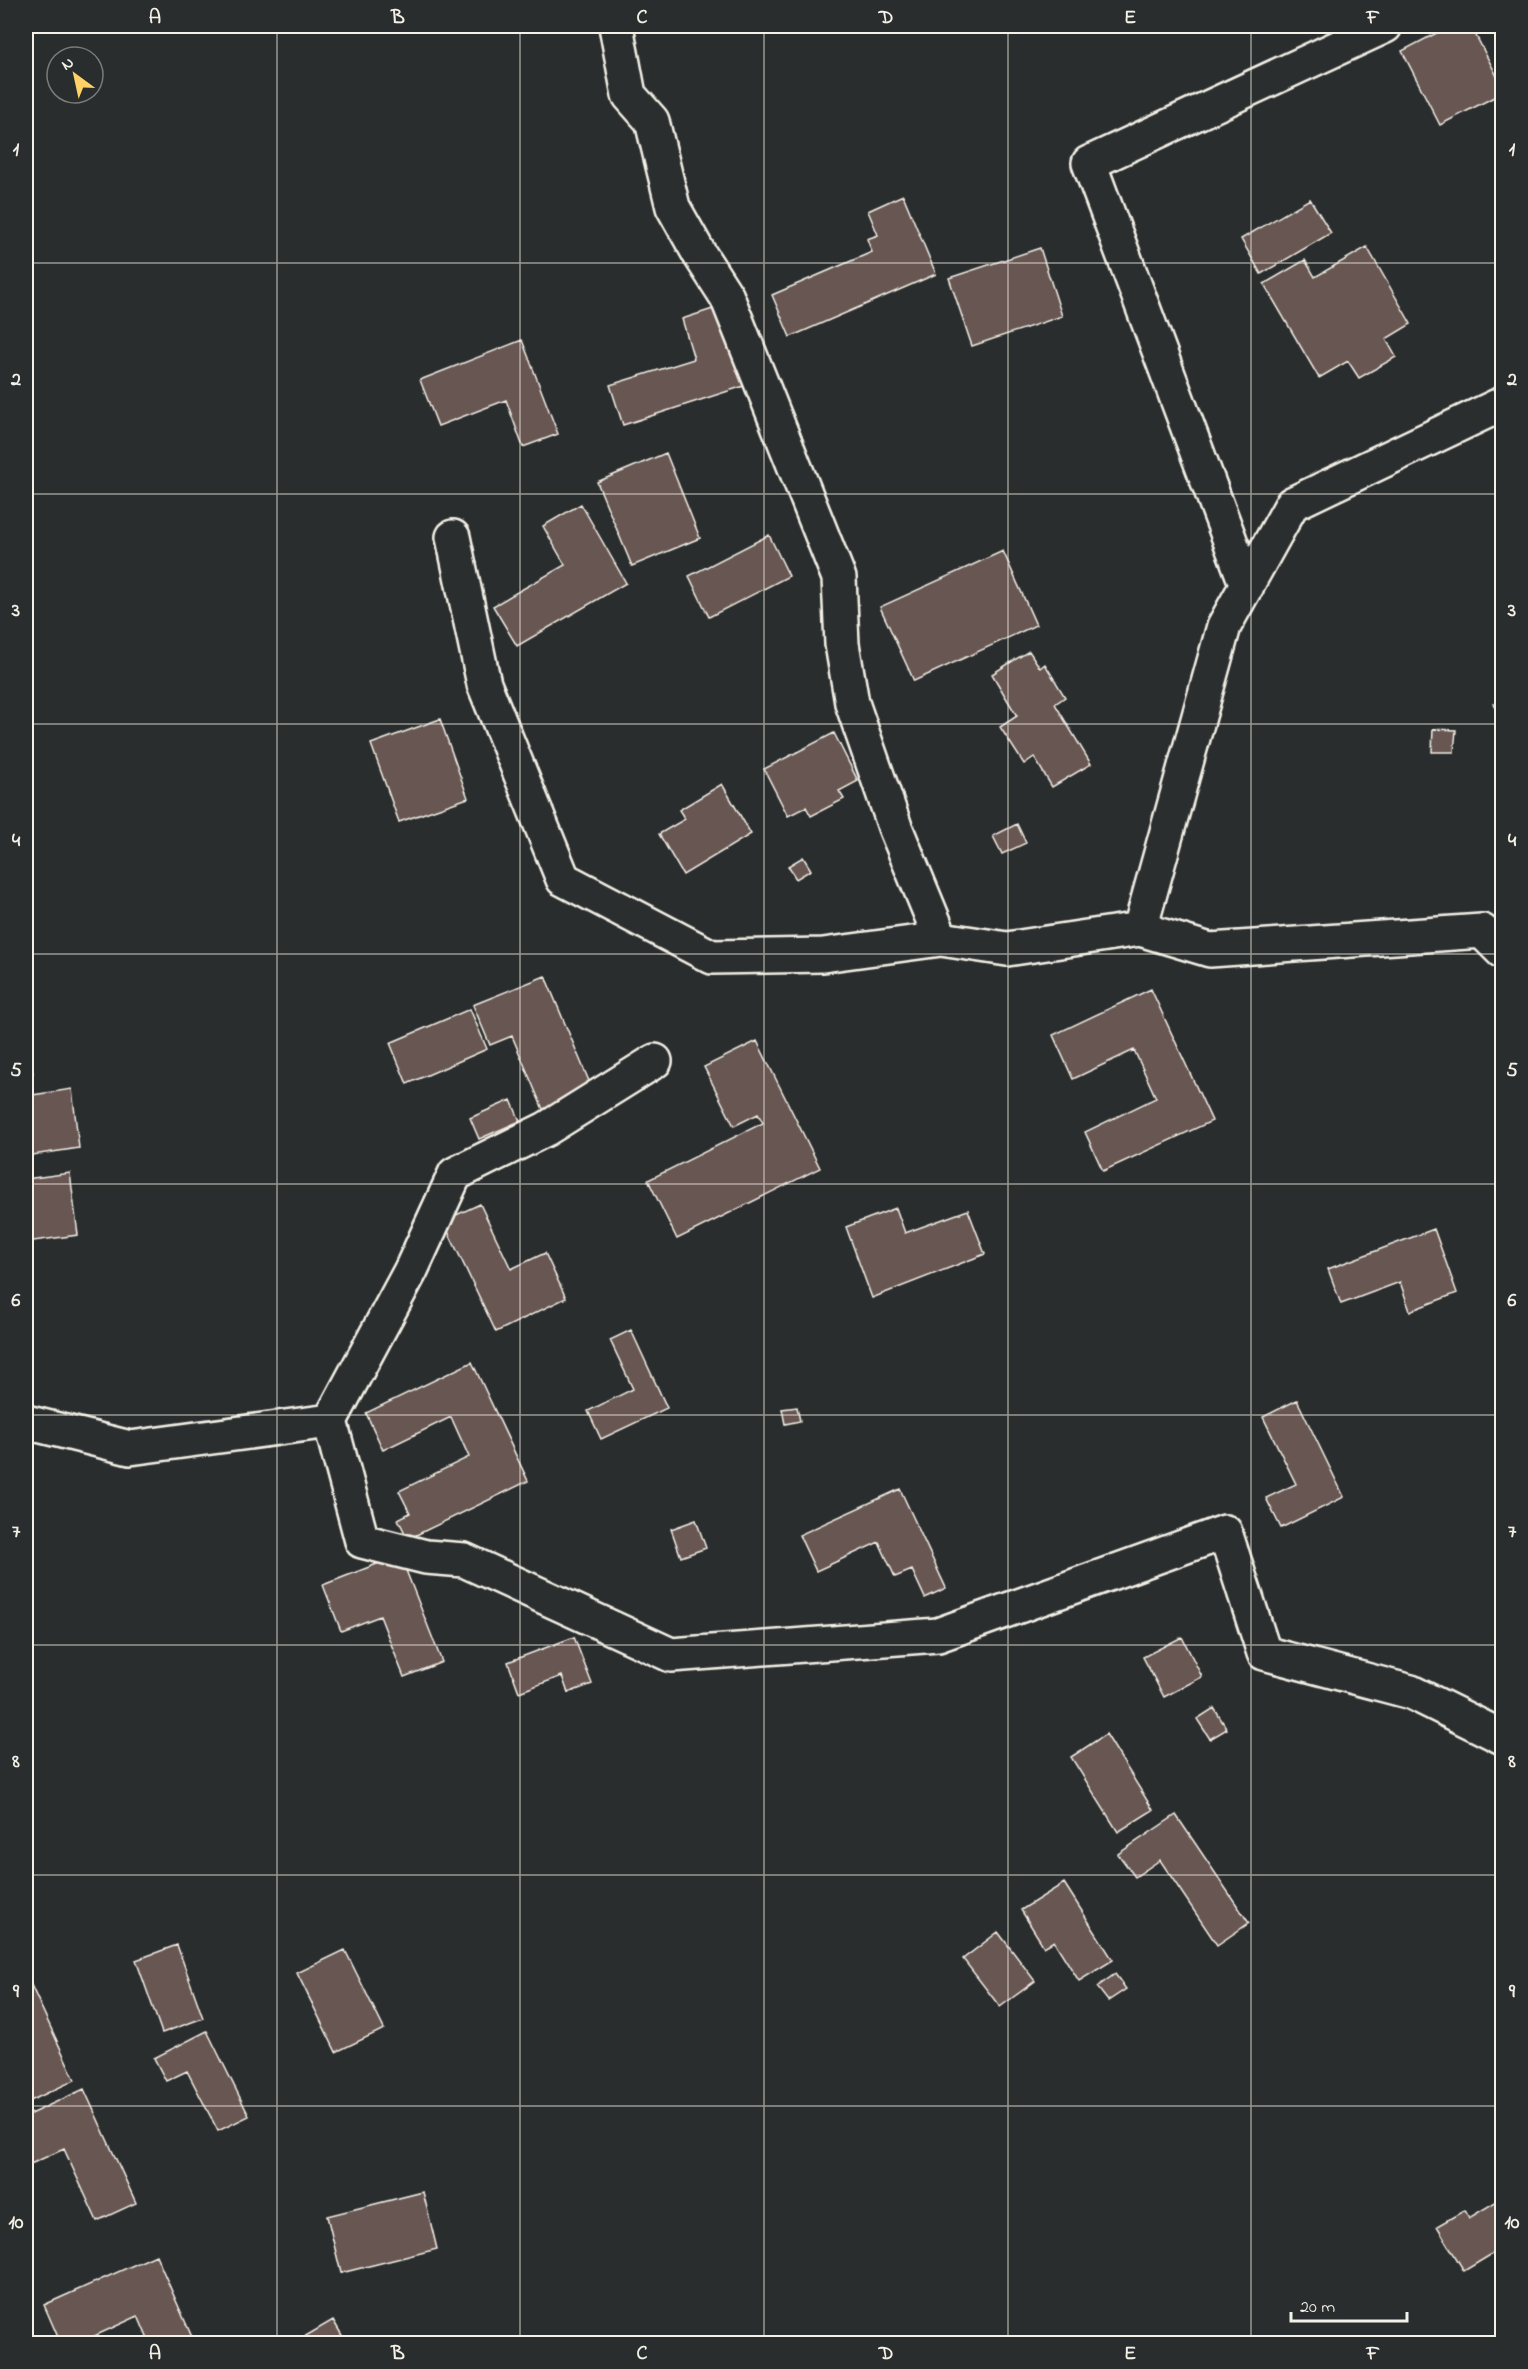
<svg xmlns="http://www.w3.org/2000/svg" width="1528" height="2369" font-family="'Indie Flower',sans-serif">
<rect width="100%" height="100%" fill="#2a2d2e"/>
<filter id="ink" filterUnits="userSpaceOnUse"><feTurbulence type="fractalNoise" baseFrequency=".0167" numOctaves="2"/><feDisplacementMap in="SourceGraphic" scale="12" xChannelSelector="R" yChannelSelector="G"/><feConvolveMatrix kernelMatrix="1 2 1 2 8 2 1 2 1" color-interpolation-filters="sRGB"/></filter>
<g filter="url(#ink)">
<path fill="#685652" stroke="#f4f1e8" stroke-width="1.5" d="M1450 26H1471L1502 86V93L1440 125 1402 51Z
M903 195 936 274 790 337 772 295 872 252 867 239 878 235 868 211Z
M1310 199 1331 233 1261 274 1241 239Z
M1367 247 1411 324 1386 339 1396 357 1359 378 1348 361 1319 378 1264 284 1305 260 1315 277Z
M1040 248 1062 316 972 346 949 278Z
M722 306 747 385 623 425 610 385 694 359 682 319Z
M522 340 558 434 523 447 506 400 438 426 420 380Z
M666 453 700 538 632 566 597 482Z
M581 504 626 583 517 646 493 606 565 565 543 526Z
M769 535 789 576 709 617 689 576Z
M1003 551 1036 625 914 681 880 607Z
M1029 651 1040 668 1045 664 1065 697 1055 704 1091 764 1052 787 1034 757 1024 764 1000 727 1017 716 992 674Z
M1502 701V728L1494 704Z
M440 719 468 798 399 822 371 744Z
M1433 729 1456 730 1454 752H1432Z
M834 733 858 781 839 791 844 799 811 816 806 807 788 816 764 769Z
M722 784 751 834 683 875 659 834 685 819 679 810Z
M1017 824 1026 843 1002 854 993 836Z
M803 857 811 870 796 879 788 866Z
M545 976 594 1093 545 1114 512 1036 490 1045 473 1005Z
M1151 989 1212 1121 1103 1171 1085 1132 1156 1098 1134 1050 1073 1079 1053 1035Z
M470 1009 487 1049 407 1084 390 1043Z
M26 1010 33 1035 26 1037Z
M757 1041 820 1168 677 1239 648 1180 763 1123 758 1114 734 1126 704 1067Z
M26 1049 33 1073 26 1075Z
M72 1089 79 1148 26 1156V1096Z
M511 1100 520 1121 479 1139 470 1118Z
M70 1173 78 1235 26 1242V1179Z
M480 1204 511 1269 545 1253 566 1298 496 1332 443 1221Z
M896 1208 905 1233 968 1210 985 1254 872 1298 846 1227Z
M1434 1229 1457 1293 1410 1311 1400 1282 1341 1304 1328 1269Z
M631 1330 667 1408 601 1439 588 1411 633 1389 610 1340Z
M472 1362 528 1481 408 1539 398 1519 410 1513 399 1491 469 1457 451 1417 383 1450 366 1413Z
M1297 1400 1344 1497 1281 1528 1266 1498 1296 1484 1263 1417Z
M797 1407 800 1421 785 1424 782 1409Z
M900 1489 946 1588 925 1598 912 1570 895 1577 879 1542 816 1571 799 1535Z
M696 1520 706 1548 681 1557 671 1529Z
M400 1555 442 1662 404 1677 380 1616 341 1631 323 1585Z
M574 1637 592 1684 568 1693 562 1676 519 1692 508 1662Z
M1182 1637 1202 1677 1164 1697 1143 1657Z
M1214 1708 1227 1729 1210 1739 1197 1719Z
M1106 1734 1153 1810 1118 1832 1071 1757Z
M1176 1815 1249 1923 1217 1945 1160 1860 1135 1877 1118 1854Z
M1064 1883 1113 1960 1079 1981 1054 1941 1044 1947 1021 1910Z
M998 1932 1035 1981 1000 2007 963 1959Z
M177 1945 203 2018 162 2033 136 1960Z
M345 1950 384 2029 336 2052 297 1973Z
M1115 1974 1126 1989 1108 2001 1097 1987Z
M31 1985 75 2080 26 2103V1987Z
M207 2031 249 2116 218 2131 187 2071 166 2081 154 2058Z
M84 2089 136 2203 97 2221 64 2149 26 2166V2116Z
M423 2192 437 2249 341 2273 327 2216Z
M1502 2198V2248L1464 2271 1437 2226 1465 2210 1469 2218Z
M156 2255 195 2344H150L138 2316 77 2344H61L44 2305Z
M333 2320 347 2344H292Z"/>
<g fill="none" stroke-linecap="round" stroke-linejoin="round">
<g stroke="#f4f1e8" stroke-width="38">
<path id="minor" d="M616 26 629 95 652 121 673 207 700 255 727 297 839 578 842 644 852 703 895 827 941 939
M453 537 484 684 563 879 712 957 823 955 941 939 1007 949 1140 929 1210 950 1482 931 1502 951
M1247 586 1089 163 1385 26
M1140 929 1224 626 1292 504 1502 404
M655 1061 546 1129 455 1174 411 1270 330 1421 362 1541 426 1557 464 1560 671 1655 938 1635 1225 1532 1264 1653 1411 1692 1502 1737
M26 1422 130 1448 330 1421"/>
</g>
<use href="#minor" stroke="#2a2d2e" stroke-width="33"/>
</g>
</g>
<path fill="none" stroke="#f4f1e8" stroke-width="1.5" stroke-opacity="0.55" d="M277 26V2344M520 26V2344M764 26V2344M1008 26V2344M1251 26V2344M26 263H1502M26 494H1502M26 724H1502M26 954H1502M26 1184H1502M26 1415H1502M26 1645H1502M26 1875H1502M26 2106H1502"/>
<rect width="1528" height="2369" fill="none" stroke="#2a2d2e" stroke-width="66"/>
<g transform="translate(75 75) rotate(327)"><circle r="28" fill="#2a2d2e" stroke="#7b7b78" stroke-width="1.5"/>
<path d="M0-4.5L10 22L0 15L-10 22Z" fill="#ffd166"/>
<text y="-9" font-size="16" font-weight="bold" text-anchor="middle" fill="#f4f1e8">N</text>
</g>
<path d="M1291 2312v9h116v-9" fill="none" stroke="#f4f1e8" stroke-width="3"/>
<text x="1300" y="2312" font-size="18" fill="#f4f1e8" stroke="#2a2d2e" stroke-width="4.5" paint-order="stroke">20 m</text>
<rect x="33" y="33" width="1462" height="2303" fill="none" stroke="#f4f1e8" stroke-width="2"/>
<g font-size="20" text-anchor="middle" font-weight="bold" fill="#f4f1e8">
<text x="155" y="23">A</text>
<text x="398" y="23">B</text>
<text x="642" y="23">C</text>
<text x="886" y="23">D</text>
<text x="1130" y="23">E</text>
<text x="1373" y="23">F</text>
<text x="16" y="155">1</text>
<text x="1512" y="155">1</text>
<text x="16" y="385">2</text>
<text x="1512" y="385">2</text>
<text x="16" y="616">3</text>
<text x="1512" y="616">3</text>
<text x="16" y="846">4</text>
<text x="1512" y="846">4</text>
<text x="16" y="1076">5</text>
<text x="1512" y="1076">5</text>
<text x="16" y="1306">6</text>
<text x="1512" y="1306">6</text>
<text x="16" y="1537">7</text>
<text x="1512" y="1537">7</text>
<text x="16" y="1767">8</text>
<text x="1512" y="1767">8</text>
<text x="16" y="1997">9</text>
<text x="1512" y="1997">9</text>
<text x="16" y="2228">10</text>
<text x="1512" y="2228">10</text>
<text x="155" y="2359">A</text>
<text x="398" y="2359">B</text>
<text x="642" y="2359">C</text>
<text x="886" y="2359">D</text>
<text x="1130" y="2359">E</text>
<text x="1373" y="2359">F</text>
</g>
</svg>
